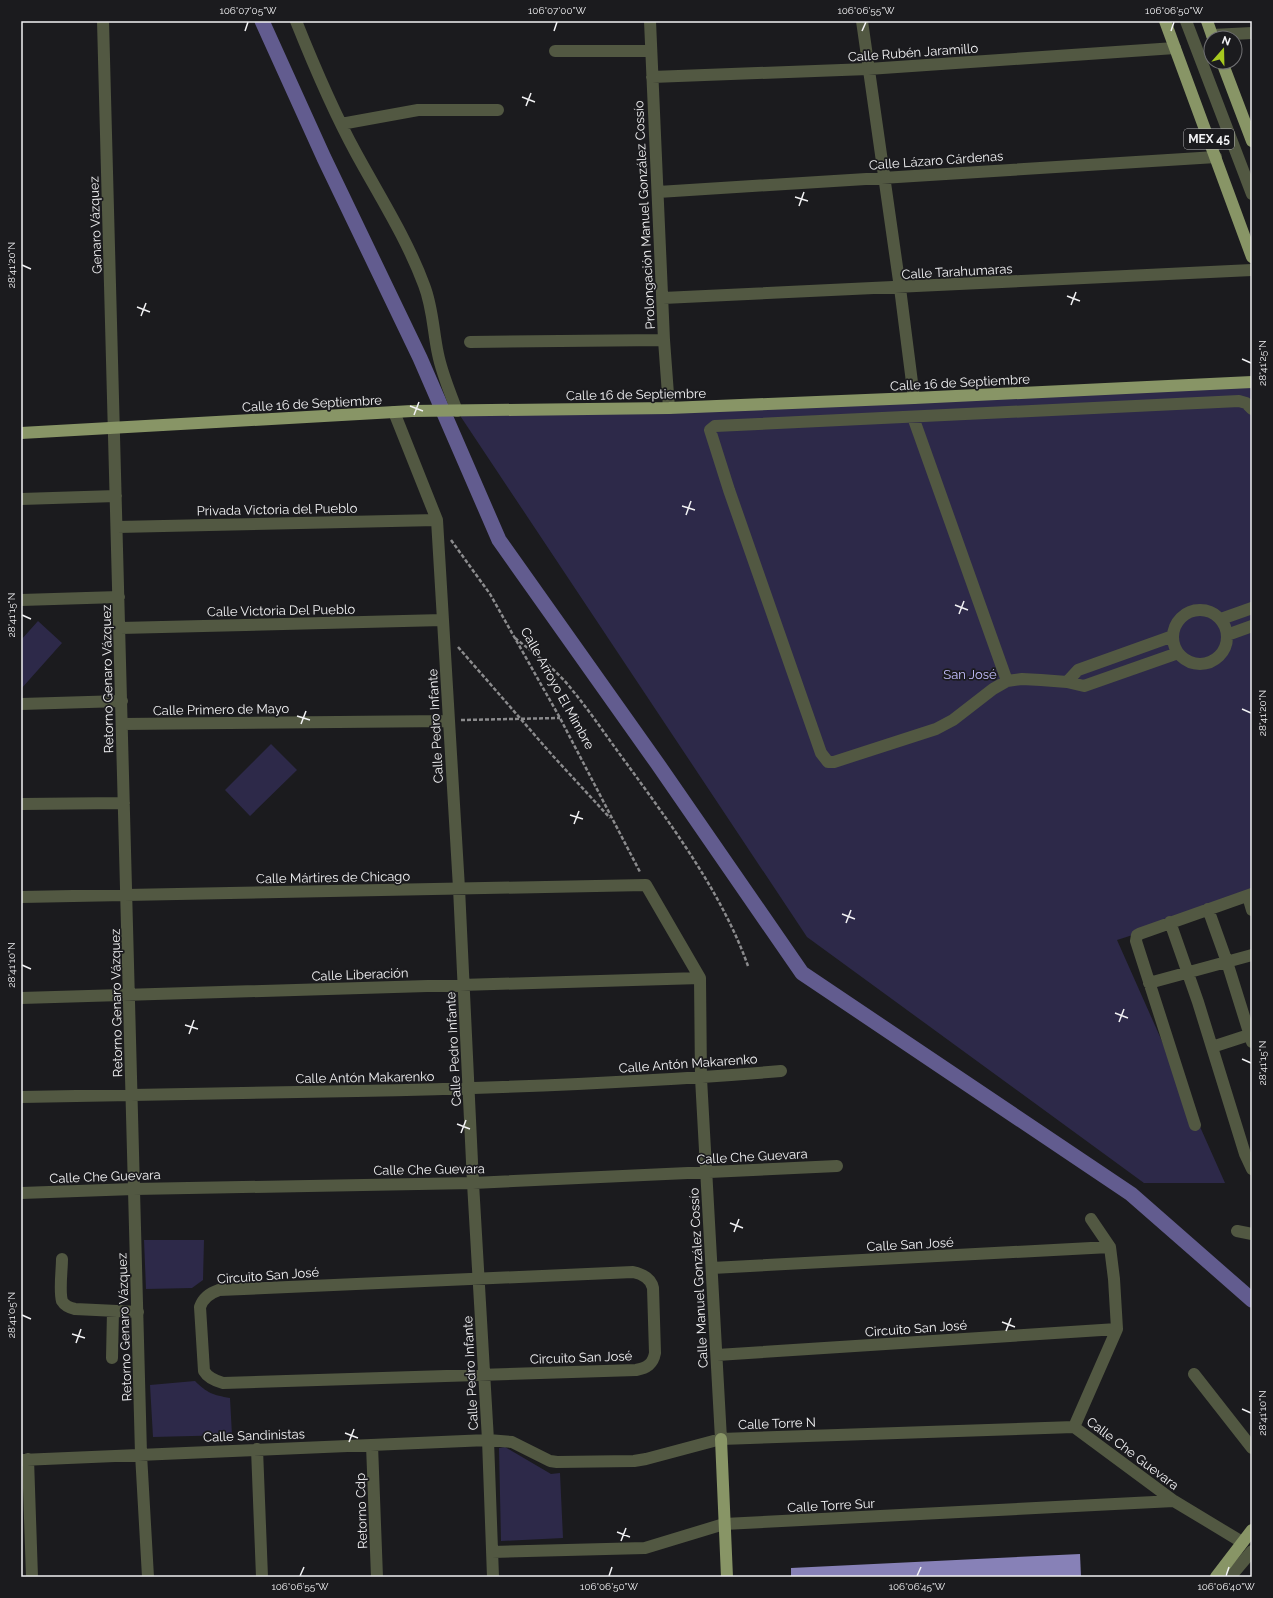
<svg xmlns="http://www.w3.org/2000/svg" width="1273" height="1598" font-family="Raleway,sans-serif">
<rect width="100%" height="100%" fill="#1b1b1e"/>
<path fill="#2d2949" d="M1252 381V897L1117 940 1225 1183H1144L807 937 457 411Z
M38 621 62 643 21 689V640Z
M271 744 297 770 250 816 225 790Z
M144 1240H204L203 1280 192 1288 146 1289Z
M195 1381C207 1393 213 1395 230 1398L232 1435 153 1437 150 1385Z
M505 1447 551 1474 560 1473 563 1538 501 1541 499 1448Z"/>
<g fill="none" stroke-linecap="round" stroke-linejoin="round">
<path stroke="#625c8f" stroke-width="15" d="M262 21 324 158 420 358 499 540 657 763 802 973 1131 1194 1252 1300"/>
</g>
<path fill="#8781b7" d="M1080 1554 1081 1577H791V1568Z"/>
<g fill="none" stroke-linecap="round" stroke-linejoin="round">
<path stroke="#8b8b8d" stroke-width="2.5" stroke-dasharray="4 2" stroke-linecap="butt" d="M451 540 490 594 560 718 640 872
M515 638C535 654 557 670 573 691 592 714 609 740 627 764 672 826 722 893 748 966
M458 647 553 756 610 818
M461 720 560 718"/>
<path stroke="#525842" stroke-width="12" d="M103 21 141 1454 148 1577
M296 21C314 66 333 111 356 153 380 197 407 239 424 285 433 308 433 331 438 354 442 374 450 392 457 411
M650 21 664 340 669 408
M862 21 900 288 914 398
M1186 21 1252 194
M1212 35 1252 33
M555 51H651
M652 77 868 69 1175 48
M341 124 418 110H498
M658 192 1216 157
M663 298 1252 270
M470 342 664 340
M394 412 437 520 459 888 473 1183 488 1440 493 1577
M913 417 1007 681
M21 499 116 496
M117 527 437 520
M21 600 119 597
M1173 637a27 27 0 1 1 54 0a27 27 0 1 1-54 0Z
M1221 619 1252 608
M120 628 443 620
M1227 635 1252 626
M1178 653 1084 686 1067 682 1041 680 1022 679 1007 681 993 689 953 720 936 729 834 762H828L821 753 729 490 710 430 715 426 1239 401 1246 403 1252 409
M1067 682 1078 670 1173 636
M21 704 122 701
M122 724 449 721
M21 804 124 803
M1248 896 1252 910
M21 897 646 885 700 978 701 1078 721 1439
M1208 909 1227 962 1252 1042
M1170 922 1198 1002 1245 1154 1252 1169
M1149 983 1252 955
M21 998 700 978
M1212 1047 1252 1034
M21 1097C133 1096 245 1094 357 1091 499 1088 640 1083 781 1071
M1195 1125 1136 941 1137 935 1139 934 1252 894
M21 1193 134 1189 473 1183 837 1166
M1237 1231 1252 1234
M62 1259C62 1270 59 1291 62 1301 65 1306 70 1308 75 1309L138 1312
M712 1268 1110 1247
M633 1272C642 1274 651 1278 653 1288L655 1353C653 1364 647 1368 636 1370L223 1383C216 1381 208 1378 204 1371L200 1307C203 1298 210 1293 219 1290Z
M717 1355 1117 1329
M112 1358 113 1311
M1194 1374 1252 1448
M1074 1427 1117 1329 1114 1279 1110 1247 1091 1219
M1074 1427 1174 1501 1242 1542
M372 1445 377 1577
M257 1449 262 1577
M28 1459 32 1577
M21 1460 488 1440 512 1442 550 1461 557 1462 634 1461 646 1459 721 1439 1074 1427
M492 1552 645 1548 724 1524 1174 1501
M1230 1577 1252 1551"/>
<path stroke="#889566" stroke-width="12" d="M1165 21 1252 257
M1207 21 1213 38
M1222 62 1252 141
M21 433 412 411 669 408 914 398 1252 382
M721 1439 727 1577
M1216 1577 1252 1530"/>
</g>
<path fill="none" stroke="#f2f2f4" stroke-width="1.5" d="M245 31 248 22M554 31 557 22M862 31 866 22M1171 31 1174 22M522 97 535 102M526 106 531 93M795 197 808 201M799 206 804 192M22 265 31 269M1067 296 1080 301M1071 305 1076 292M137 307 150 312M141 316 146 303M1242 359 1251 363M410 406 423 411M414 415 419 402M682 506 695 510M686 515 691 501M955 605 968 610M959 614 964 601M22 615 31 619M1242 709 1251 713M297 716 310 720M301 724 306 711M570 815 583 819M574 824 579 811M842 914 855 919M846 923 851 910M22 965 31 969M1115 1013 1128 1018M1119 1022 1124 1009M185 1025 198 1029M189 1034 194 1020M1242 1059 1251 1063M457 1124 470 1129M461 1133 466 1120M730 1223 743 1228M734 1232 739 1219M22 1315 31 1319M1002 1322 1015 1327M1006 1331 1011 1318M72 1334 85 1338M76 1343 81 1329M1242 1409 1251 1413M345 1433 358 1438M349 1442 354 1429M617 1532 630 1537M621 1541 626 1528M300 1576 304 1567M609 1576 612 1567M917 1576 921 1567M1226 1576 1229 1567"/>
<g text-anchor="middle" stroke-width="3.5" stroke-linejoin="round" paint-order="stroke">
<rect fill="#1b1b1e" stroke="#b2b2b4" stroke-width="1" x="1184" y="129" width="50" height="20" rx="3"/>
<g font-size="12" font-weight="bold" fill="#f2f2f4">
<text x="1209" y="143">MEX 45</text>
</g>
<g font-size="13" fill="#f2f2f4" stroke="#1b1b1e">
<text transform="translate(913 52) rotate(-4)" y="5">Calle Rubén Jaramillo</text>
<text transform="translate(936 160) rotate(-4)" y="5">Calle Lázaro Cárdenas</text>
<text transform="translate(644 215) rotate(-93)" y="5">Prolongación Manuel González Cossío</text>
<text transform="translate(95 225) rotate(-92)" y="5">Genaro Vázquez</text>
<text transform="translate(957 271) rotate(-3)" y="5">Calle Tarahumaras</text>
<text transform="translate(960 382) rotate(-3)" y="5">Calle 16 de Septiembre</text>
<text transform="translate(636 394) rotate(-1)" y="5">Calle 16 de Septiembre</text>
<text transform="translate(312 403) rotate(-3)" y="5">Calle 16 de Septiembre</text>
<text transform="translate(277 509) rotate(-1)" y="5">Privada Victoria del Pueblo</text>
<text transform="translate(281 610) rotate(-1)" y="5">Calle Victoria Del Pueblo</text>
<text transform="translate(107 679) rotate(-91)" y="5">Retorno Genaro Vázquez</text>
<text transform="translate(558 688) rotate(61)" y="5">Calle Arroyo El Mimbre</text>
<text transform="translate(221 709) rotate(-1)" y="5">Calle Primero de Mayo</text>
<text transform="translate(435 726) rotate(-93)" y="5">Calle Pedro Infante</text>
<text transform="translate(333 877) rotate(-1)" y="5">Calle Mártires de Chicago</text>
<text transform="translate(360 974) rotate(-2)" y="5">Calle Liberación</text>
<text transform="translate(116 1003) rotate(-91)" y="5">Retorno Genaro Vázquez</text>
<text transform="translate(453 1049) rotate(-93)" y="5">Calle Pedro Infante</text>
<text transform="translate(688 1063) rotate(-4)" y="5">Calle Antón Makarenko</text>
<text transform="translate(365 1077) rotate(-1)" y="5">Calle Antón Makarenko</text>
<text transform="translate(752 1156) rotate(-3)" y="5">Calle Che Guevara</text>
<text transform="translate(429 1169) rotate(-1)" y="5">Calle Che Guevara</text>
<text transform="translate(105 1176) rotate(-2)" y="5">Calle Che Guevara</text>
<text transform="translate(910 1244) rotate(-3)" y="5">Calle San José</text>
<text transform="translate(268 1275) rotate(-4)" y="5">Circuito San José</text>
<text transform="translate(698 1278) rotate(-93)" y="5">Calle Manuel González Cossío</text>
<text transform="translate(124 1327) rotate(-92)" y="5">Retorno Genaro Vázquez</text>
<text transform="translate(916 1328) rotate(-4)" y="5">Circuito San José</text>
<text transform="translate(581 1357) rotate(-2)" y="5">Circuito San José</text>
<text transform="translate(470 1373) rotate(-93)" y="5">Calle Pedro Infante</text>
<text transform="translate(777 1423) rotate(-2)" y="5">Calle Torre N</text>
<text transform="translate(254 1435) rotate(-2)" y="5">Calle Sandinistas</text>
<text transform="translate(1133 1453) rotate(37)" y="5">Calle Che Guevara</text>
<text transform="translate(831 1505) rotate(-3)" y="5">Calle Torre Sur</text>
<text transform="translate(361 1511) rotate(-92)" y="5">Retorno Cdp</text>
</g>
<g font-size="13" fill="#c4befe" stroke="#1b1b1e">
<text x="970" y="679">San José</text>
</g>
</g>
<rect width="1273" height="1598" fill="none" stroke="#1b1b1e" stroke-width="44"/>
<g transform="translate(1223 50) rotate(20)"><circle r="19" fill="#1b1b1e" stroke="#717174"/>
<path d="M0-3L7 15L0 10L-7 15Z" fill="#a7c81f"/>
<text y="-6" font-size="11" font-weight="bold" text-anchor="middle" fill="#f2f2f4">N</text>
</g>
<rect x="22" y="22" width="1229" height="1554" fill="none" stroke="#f2f2f4" stroke-width="1.5"/>
<g font-size="10" text-anchor="middle" fill="#f2f2f4">
<text x="248" y="14">106°07'05"W</text>
<text x="557" y="14">106°07'00"W</text>
<text x="866" y="14">106°06'55"W</text>
<text x="1174" y="14">106°06'50"W</text>
<text transform="translate(11 265) rotate(-90)" y="4">28°41'20"N</text>
<text transform="translate(1262 363) rotate(-90)" y="4">28°41'25"N</text>
<text transform="translate(11 615) rotate(-90)" y="4">28°41'15"N</text>
<text transform="translate(1262 713) rotate(-90)" y="4">28°41'20"N</text>
<text transform="translate(11 965) rotate(-90)" y="4">28°41'10"N</text>
<text transform="translate(1262 1063) rotate(-90)" y="4">28°41'15"N</text>
<text transform="translate(11 1315) rotate(-90)" y="4">28°41'05"N</text>
<text transform="translate(1262 1413) rotate(-90)" y="4">28°41'10"N</text>
<text x="300" y="1590">106°06'55"W</text>
<text x="609" y="1590">106°06'50"W</text>
<text x="917" y="1590">106°06'45"W</text>
<text x="1226" y="1590">106°06'40"W</text>
</g>
</svg>
